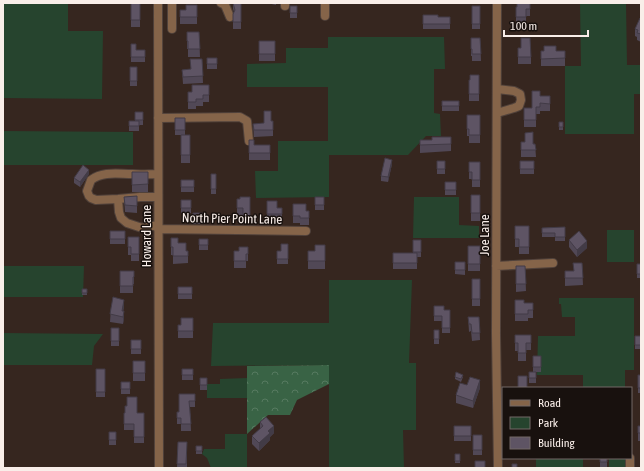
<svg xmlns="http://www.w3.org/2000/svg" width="644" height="471" font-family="'Asap Condensed',sans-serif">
<defs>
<pattern id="forest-crowns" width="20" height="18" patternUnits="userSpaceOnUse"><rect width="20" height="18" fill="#396345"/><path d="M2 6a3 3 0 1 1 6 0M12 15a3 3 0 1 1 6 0" fill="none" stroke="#567a60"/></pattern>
</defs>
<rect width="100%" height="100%" fill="#36261f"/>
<path fill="#26442e" d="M3 3H68V31H103L102 99 3 98Z
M580 3H626L627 65H641V94H634V134H565V66H581Z
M328 37H444L445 69H434V113L440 114 441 136H426L408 155H329V197L256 198 255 171H278V141H328V87H247V64L286 63V48H328Z
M3 131 133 132V165H3Z
M414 197H459V225L479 226V238H413Z
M607 230H634V262H607Z
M3 266H84L83 297H3Z
M329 280H412L409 363H416V430H403L404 468H329V365L211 366 213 323H329Z
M559 298H634V370H625V388H583V375H537L538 336H575V317H562L561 304H559Z
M3 333 103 334 94 346 92 365H3Z
M247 378V398H207V384H220V379Z
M225 434H247V468H211L207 458 202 454 204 449H225Z
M536 458H583V468H536Z
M609 458H626V468H609Z"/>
<path fill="url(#forest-crowns)" d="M329 365V384L297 400 290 415H268L247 434V366Z"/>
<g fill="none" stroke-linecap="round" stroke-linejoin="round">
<g stroke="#51423b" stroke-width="10">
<path id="minor" d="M158 3 159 468
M172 3V29
M221 3 225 5 230 17
M497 3 496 334 498 468
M285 6V3
M325 16V3
M497 89 514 91 520 94 521 100 519 106 514 108 497 113
M158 118 240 117 247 121 249 141
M158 174C149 174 141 175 132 174 118 174 103 171 91 180L87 191 89 196 91 198 96 200 118 199 140 197H158
M118 199 119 212 121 218 127 223 142 228 158 225
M158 229 306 231
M496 266 553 263
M630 468V458"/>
</g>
<use href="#minor" stroke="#856449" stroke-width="8"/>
</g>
<path fill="#514856" d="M131 3H140V27H131Z
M233 3H241V29H233V14L234 12 233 9Z
M267 3H276V5Z
M530 3V16H526V24H516V7Z
M197 5V24H180V10H186Z
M290 6H297V18H290Z
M472 6H480V29H472Z
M423 15 438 17H450V29H423Z
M641 19V42L637 40V37L635 36V29Z
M187 32H199L200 57H188V49H187Z
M471 38H480L481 61H472V56H471Z
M259 41H275V61H259Z
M131 44 136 50H145V62H131Z
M518 48 531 57V64H518Z
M541 51H565V66H541Z
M207 58H217V69H207Z
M202 59 203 83 183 84 182 70 190 69Z
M130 67H137V86H130Z
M479 75V101H469V80H470Z
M209 85V102H203V106H196V109H188V92H192Z
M540 96H550V111H540V114H536V127H524V108H532Z
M442 101H459V111H442Z
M135 112H143V125H139V131H129V121H135Z
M467 115H480V143H469V136H467Z
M175 118H185V135H175Z
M271 121H273V136L254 137 253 124 264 123Z
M559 122H563V130H559Z
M181 135H190V163H181Z
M451 137V151L420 153V140H432Z
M249 140 254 145H270V160H249Z
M521 142 535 144 536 157H521Z
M437 161H445V174H437Z
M520 161H534V174H520Z
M469 162H480V187H472V179H469Z
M392 164 388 182 381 181V176Z
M132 172H148V192H132Z
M89 174 80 187 74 183V178Z
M211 174H216V194H211Z
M181 180H194V192H181Z
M445 182H456V195H445Z
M471 195H480V221H471Z
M137 196V213L125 212 124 197Z
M250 197V224H243V215H237V199H240Z
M315 197H324V210H315Z
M181 200H191V213H181Z
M267 201 277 208H282V221H267Z
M293 204 306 211H309V225H300V223H293Z
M193 213H203V224H193Z
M515 226H529V254H519V247H515Z
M565 227V241H555V237H542V228Z
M110 231H125V244H110Z
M128 237H139V261H131V255H128Z
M171 238 178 243 186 251H188V263L173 264V255H171Z
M199 239H208V250H199Z
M413 240H421V257H417V269H393V253H413Z
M569 240 587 248 577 257 569 247Z
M288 244V264H277V251H281Z
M325 245V269H308V251H315Z
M468 246H480V271H468Z
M248 247V261H246V268H234V251H239Z
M455 262H465V275L455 274Z
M582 263 583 285 565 286V271H573Z
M637 264H641V278H637Z
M516 266H525L526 291 516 292Z
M120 271H134V284H133V293H120Z
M472 279H480V306H472Z
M178 287H192V299H178Z
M82 289H87V295H82Z
M515 300 524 303H533V318H528V321H515Z
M434 306 444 310H450V333H442V321H434Z
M111 307H124L123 311 124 318 123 324 110 322Z
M468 317H479L480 340 472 341 471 331 469 332Z
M193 318V338H178V325H181Z
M111 328H119V346H111Z
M434 330H439V344H434Z
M515 335H531V350H526V361H518V351H515Z
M635 336H641V349H635Z
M131 340H141V354H131Z
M533 356H541V372H536V383H529V372H533Z
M133 361H145V381H133Z
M96 369H105V397H96Z
M182 369H193V380H182Z
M638 375H641V393H638Z
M455 377H463L461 382 455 379Z
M200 378H207V390H200Z
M121 382H130V394H121Z
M467 385 480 388 473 408 456 403V395Z
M195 394V407H190L191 431H181V424H177V412H179Z
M124 413H144V443H134V430H124Z
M260 422 274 433 270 437V440L259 451 252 444V436L260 429Z
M454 426H471V441H454Z
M638 426H641V441H638Z
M109 432H116V445H109Z
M473 435H482V455H473Z
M178 442H187V468H177Z
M196 446H202V454H196Z
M455 454H460V463H455Z
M600 458H607V467H600Z"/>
<path fill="#423b46" d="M392 160V164L388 182V177Z
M89 170V174L80 187V182Z
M587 241V248L577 257V250Z
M124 300V307L122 318V311Z
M124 311V318L123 324V317Z
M480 380V388L473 408V401Z
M274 426V433L270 437V440L259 451V443L268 431Z"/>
<path fill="#5e5464" stroke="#423b46" d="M131 3H140V20H131Z
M233 3H241V22H233V14L235 10Z
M517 3H530V9H526V17H516V7H517Z
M186 5H197V17H180V10H186Z
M290 6H297V13H290Z
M472 6H480V24H472Z
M423 15H438V17H450V24H423Z
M640 18 641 19V34L637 33 638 30 635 29Z
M187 32H199L200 49H188V41H187Z
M471 38H480L481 54H472V49H471Z
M521 38H530L531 57H518V48H521Z
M259 41H275V54H259Z
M131 44H136V50H145V57H131Z
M544 46H556V51H565V58L541 59V51H544Z
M207 58H217V64H207Z
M190 59H202L203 76 183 77 182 70 191 69Z
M130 67H137V81H130Z
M470 75H479V94H469V80H470Z
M192 85H209V95H203V99H196V102H188V92H192Z
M532 91H540V96H550V104L540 103V107H536V120H524V108H532Z
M442 101H459V106H442Z
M264 111H271V121H273V130H254L253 124 264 123Z
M135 112H143V120H135Z
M467 115H480V135H469V129H467Z
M175 118H185V130H175Z
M129 121H139V126H129Z
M559 122H563V127H559Z
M533 132V144H535L536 150H521V142H525V133Z
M181 135H190V155H181Z
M432 137H451V144L420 145V140H432Z
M249 140H254V145H270V153H249Z
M385 158 392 160 388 177 381 176Z
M437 161H445V169H437Z
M520 161H534V169H520Z
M469 162H480V180H472V172H469Z
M83 165 89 170 80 182 74 178Z
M132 172H148V184L132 185Z
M211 174H216V189H211Z
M181 180H194V187H181Z
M445 182H456V190H445Z
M471 195H480V213H471Z
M137 196V206L125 205 124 197Z
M240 197H250V216H243V208H237V199H240Z
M315 197H324V205H315Z
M181 200H191V208H181Z
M267 201H277V208H282V214H267Z
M293 204H306V211H309V218H300V216H293Z
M193 213H203V219H193Z
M515 226H529V247H519V239H515Z
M565 227V237H555V233H542V228Z
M110 231H125V239H110Z
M579 231 587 241 577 250 569 240Z
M128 237H139V254H131V247H128Z
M171 238H178V243H186V251H188V256H173V247H171Z
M199 239H208V245H199Z
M413 240H421V252H413Z
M281 244H288V259H277V251H281Z
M315 245H325V261H308V251H315Z
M468 246H480V264H468Z
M239 247H248V254H246V261H234V251H239Z
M393 253H417V263H393Z
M455 262H465V270H455Z
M573 263H582L583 278H565V271H574Z
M637 264H641V274H637Z
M516 266H525L526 284H516Z
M120 271H134V277H133V286H120Z
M472 279H480V299H472Z
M178 287H192V294H178Z
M82 289H87V293H82Z
M113 297 124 300 122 311H124L123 317 110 314Z
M515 300H524V303H533V310H528V314H515Z
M434 306H444V310H450V328H442V316H434Z
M468 317H479L480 333H472L471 324H469Z
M181 318H193V331H178V325H181Z
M111 328H119V341H111Z
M434 330H439V339H434Z
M515 335H531V343H526V353H518V343H515Z
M635 336H641V345H635Z
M131 340H141V349H131Z
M533 356H541V367H533Z
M133 361H145V373H133Z
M96 369H105V392H96Z
M182 369H193V375H182Z
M456 372 463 375 461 379 455 377Z
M529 372H536V378H529Z
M638 375H641V388H638Z
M518 376H527V388H518Z
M470 377 480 380 473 401 456 395 460 383 467 385Z
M200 378H207V385H200Z
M121 382H130V389H121Z
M179 394H195V401H189L191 424H181V418H177V412H179Z
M127 397H137V413H144V437H134V424H124V413H125V406H127Z
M266 417 274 426 268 431 270 433 259 443 252 436 263 426 260 422Z
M454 426H471V436H454Z
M638 426H641V433H638Z
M109 432H116V440H109Z
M473 435H482V450H473Z
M178 442H187L186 464H177Z
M196 446H202V451H196Z
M455 454H460V461H455Z
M600 458H607V462H600Z
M475 461H485V468H475Z
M512 464H517V468H512Z"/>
<g text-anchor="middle" stroke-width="3" stroke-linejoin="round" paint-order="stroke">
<g font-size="13" fill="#f9eee9" stroke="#18110e">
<text transform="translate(232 218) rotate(1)" y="5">North Pier Point Lane</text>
<text transform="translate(484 235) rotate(-90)" y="5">Joe Lane</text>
<text transform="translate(146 236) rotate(-90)" y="5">Howard Lane</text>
</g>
</g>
<rect width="644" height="471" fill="none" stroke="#f9eee9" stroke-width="8"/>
<rect x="502" y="387" width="130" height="72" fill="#18110e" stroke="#726966"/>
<rect x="510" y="400" width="20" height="6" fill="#856449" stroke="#726966"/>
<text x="538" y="407" font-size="12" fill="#f9eee9">Road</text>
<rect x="510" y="417" width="20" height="12" fill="#26442e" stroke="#726966"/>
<text x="538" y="427" font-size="12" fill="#f9eee9">Park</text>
<rect x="510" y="437" width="20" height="12" fill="#5e5464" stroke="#726966"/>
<text x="538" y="447" font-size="12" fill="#f9eee9">Building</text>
<path d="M504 30v6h84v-6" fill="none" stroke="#f9eee9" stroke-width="2"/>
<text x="510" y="30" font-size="12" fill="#f9eee9" stroke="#18110e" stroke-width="3" paint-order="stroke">100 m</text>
</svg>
